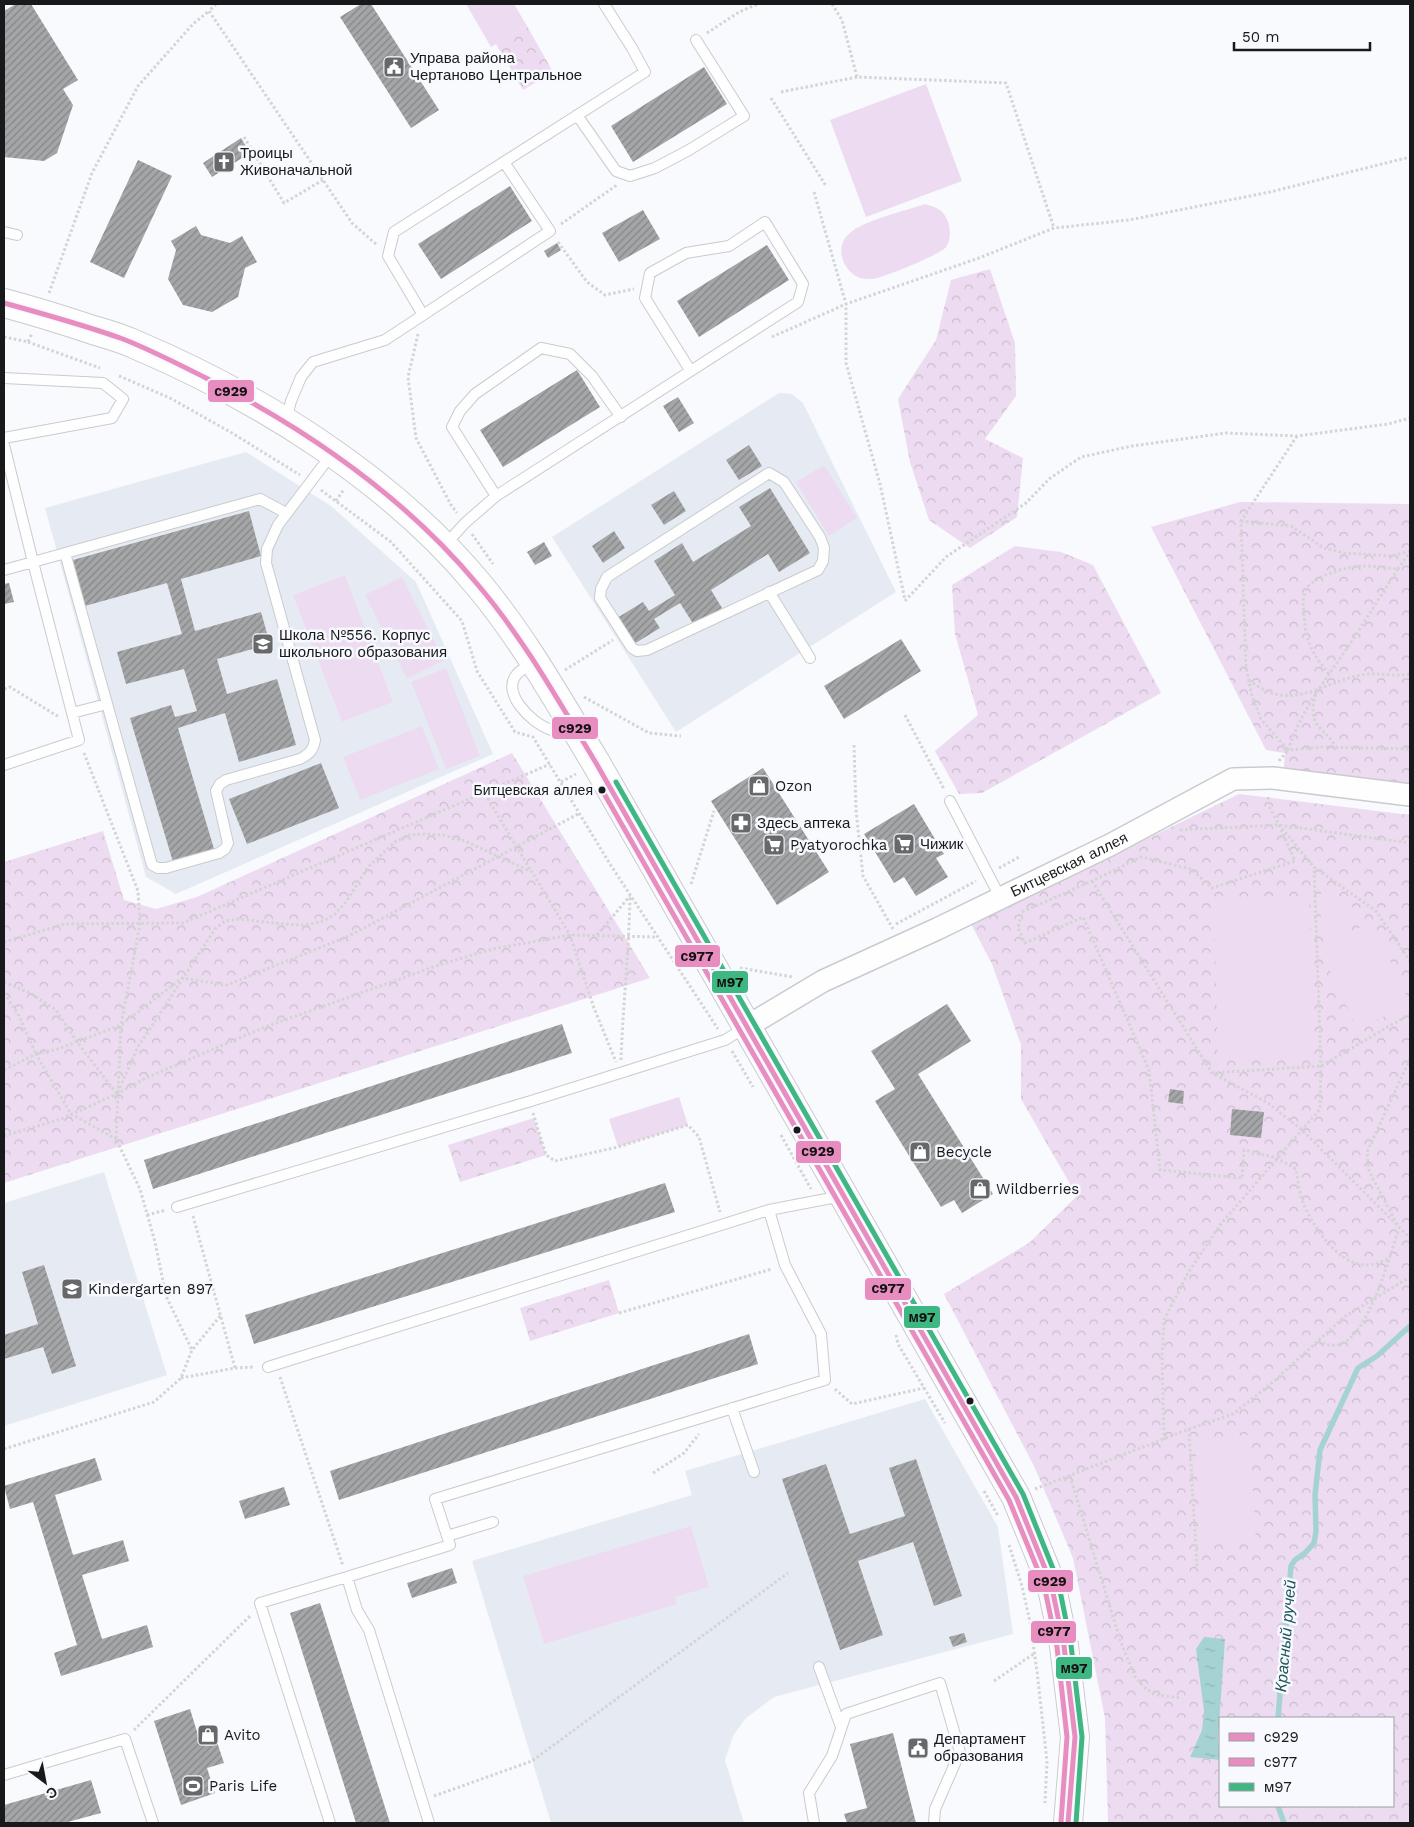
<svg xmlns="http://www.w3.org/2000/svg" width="1414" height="1827" font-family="'Work Sans',sans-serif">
<defs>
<pattern id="forest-crowns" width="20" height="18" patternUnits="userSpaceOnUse" patternTransform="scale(1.25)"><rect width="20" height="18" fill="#eddcf1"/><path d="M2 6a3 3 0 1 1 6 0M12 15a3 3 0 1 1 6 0" fill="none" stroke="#cabcce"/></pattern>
<pattern id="water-ripples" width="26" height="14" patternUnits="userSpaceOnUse" patternTransform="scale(1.25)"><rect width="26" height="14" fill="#a5d3d4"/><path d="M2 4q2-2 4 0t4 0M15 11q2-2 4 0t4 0" fill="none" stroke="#8db5b5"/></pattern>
<pattern id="building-hatch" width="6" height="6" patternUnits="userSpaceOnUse" patternTransform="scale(1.25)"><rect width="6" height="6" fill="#a5a6a8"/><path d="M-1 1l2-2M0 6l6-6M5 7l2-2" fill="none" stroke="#858688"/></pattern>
</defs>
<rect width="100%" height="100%" fill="#f8fafd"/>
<path fill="#e6ebf3" d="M779 393 792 394 803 403 896 592 676 732 552 537Z
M246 452 331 506 416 582 493 754 176 894 146 877 45 508Z
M104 1172 167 1375 4 1426V1203Z
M925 1399 998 1527 1013 1634 774 1697 745 1719 733 1736 725 1760 744 1823H551L472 1561 692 1495 685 1471Z"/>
<path fill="url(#forest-crowns)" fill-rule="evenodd" d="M527 26 553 72 523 90 496 44Z
M990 269 1015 343 1016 396 985 439 1023 458 1017 517 970 548 929 520 910 462 898 399 936 340 951 280Z
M1240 502 1410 504V790L1283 775 1285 753 1266 750 1151 527Z
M1015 546 1061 552 1093 565 1161 693 982 793 959 794 935 751 978 715 955 634 952 585Z
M512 753 650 978 4 1183V862L103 831 124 900 156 909 197 897Z
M1239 794 1410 815V1823H1108L1105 1718 1073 1558 1035 1468 944 1294 1029 1243 1077 1196 1021 1099V1045L992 964 971 924ZM1220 1718H1393V1806H1220Z
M534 1118 546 1155 460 1182 448 1145Z
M609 1280 619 1313 530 1341 520 1308Z"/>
<path fill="#eddcf1" d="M466 4H514L527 26 491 47Z
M926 84 962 181 866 217 830 120Z
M925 204C931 206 937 207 942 212 950 219 953 238 946 247 942 254 882 278 873 279 869 279 861 279 858 277 852 275 845 267 843 260 839 250 842 239 850 233 862 221 907 210 925 204Z
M824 465 857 518 829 536 796 482Z
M345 575 393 702 342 722 293 595Z
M402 577 444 660 407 679 365 595Z
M446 668 480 756 446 769 411 682Z
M422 726 439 769 360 800 343 757Z
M1321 884 1366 917 1321 938Z
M1309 898 1313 1058 1218 1060 1214 901Z
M1372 922 1410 1004 1357 1029 1319 947Z
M679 1097 688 1125 618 1147 609 1119Z
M1250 1435 1256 1542 1201 1545 1195 1438Z
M691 1526 709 1587 675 1597 677 1604 544 1644 523 1576Z"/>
<path fill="url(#water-ripples)" d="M1204 1637 1225 1639 1218 1739 1220 1760 1190 1757 1202 1730 1204 1711 1196 1649Z"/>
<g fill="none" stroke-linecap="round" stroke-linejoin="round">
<path stroke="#a5d3d4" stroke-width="5.5" d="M1278 1718 1291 1566 1295 1560 1305 1553 1314 1543 1316 1531 1315 1495 1320 1450 1358 1368 1377 1356 1410 1326
M1278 1806 1284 1823"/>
</g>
<path fill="url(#building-hatch)" d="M16 4H31L78 80 63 89 73 105 57 153 44 161 4 157V11Z
M361 4H371L439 110 411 128 340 17Z
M704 67 727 104 633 162 611 126Z
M241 138 250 153 212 177 203 163Z
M138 160 172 176 124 278 90 262Z
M510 186 532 221 441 279 418 244Z
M643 210 660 239 619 262 602 233Z
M196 226 201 235 230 243 242 236 257 262 245 268 238 297 212 312 183 305 168 279 176 250 171 241Z
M557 243 561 250 548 258 544 251Z
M767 245 789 280 699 337 677 301Z
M577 370 600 407 503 467 480 430Z
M678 397 694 423 679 432 663 406Z
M749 445 762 466 739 480 726 460Z
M770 488 810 553 779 572 768 554 711 590 722 608 694 625 680 603 654 619 660 628 634 644 617 618 643 602 649 611 675 595 654 561 682 543 693 562 751 526 739 507Z
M674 491 686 511 664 525 651 505Z
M249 511 261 556 181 579 195 631 261 612 270 644 217 659 227 694 277 679 296 745 239 762 225 713 178 728 214 849 173 862 130 718 171 705 175 717 197 711 184 669 126 684 117 652 182 634 167 583 85 606 73 560Z
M614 531 625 548 603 563 592 546Z
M544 542 552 556 535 565 527 552Z
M9 583 14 602 4 604V584Z
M901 639 921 671 844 719 824 686Z
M321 763 339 808 247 844 229 799Z
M763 768 829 872 777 905 711 801Z
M914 804 944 854 936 858 948 877 916 896 904 877 894 883 864 834Z
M947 1004 971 1041 918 1074 993 1194 962 1213 954 1200 941 1207 875 1101 895 1089 871 1051Z
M562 1024 572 1053 153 1189 144 1160Z
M1170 1089 1184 1091 1183 1104 1168 1102Z
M1232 1109 1264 1112 1261 1138 1230 1135Z
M665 1183 675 1212 254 1344 245 1315Z
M44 1265 76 1366 52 1374 43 1347 4 1359V1335L38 1324 22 1272Z
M749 1334 758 1364 339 1500 330 1471Z
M95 1458 102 1480 55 1495 73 1555 123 1540 129 1561 82 1575 102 1639 147 1625 153 1647 61 1676 54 1653 77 1645 33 1502 10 1509 4 1486Z
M916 1459 962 1596 934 1606 913 1542 858 1561 883 1635 840 1650 782 1479 826 1464 850 1534 905 1516 889 1468Z
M284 1487 290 1505 245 1519 239 1501Z
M452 1568 457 1583 412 1598 407 1583Z
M320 1603 390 1823H356L290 1613Z
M964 1633 967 1642 953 1647 949 1637Z
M190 1709 198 1735 213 1730 224 1763 207 1768 215 1793 181 1805 154 1721Z
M893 1733 916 1823H847L844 1814 867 1808 850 1744Z
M91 1780 101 1813 64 1823H4V1805Z"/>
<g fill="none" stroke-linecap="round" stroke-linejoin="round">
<g stroke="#c9cbcd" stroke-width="12">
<path id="lane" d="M577 115 616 171 630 176 655 168 689 150 744 116 696 40
M4 232 17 235
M423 315 550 231 504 162
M4 378 103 383 123 399 112 418 4 438
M286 420 291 401 301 377 313 362 385 340 423 315 388 256 394 232 645 72 632 48 604 4
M4 445 33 562 4 570
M769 473 784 482 820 537 824 548 823 561 818 570 647 650 637 651 632 648 600 598 601 589 607 577Z
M496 496 452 427 460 411 475 394 541 348 570 354 592 376 621 417
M445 545 465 523 496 496 798 302 803 284 765 222 729 246 686 253 650 273 645 298 690 370
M65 553 152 865 158 868H166L219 853 225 849 228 843 216 791 220 784 226 780 300 759C309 754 313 751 315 740L266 563 267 549 278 525 331 455
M769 592 810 658
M534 663C529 666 522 669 518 673 499 692 532 723 549 729 557 733 566 734 575 737
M72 713 107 704
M4 765 79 740 33 562 260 499 286 513
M950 801 1001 899
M177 1207 531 1101 725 1040 746 1027
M268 1367 769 1210
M732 1408 754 1472
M447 1536 493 1522
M819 1667 841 1727
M4 1775 125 1739 153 1823
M330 1823 260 1603 347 1577
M429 1823 369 1630 357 1610 347 1577 450 1545 435 1499 825 1380 821 1334 785 1265 769 1210 842 1196
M814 1823 809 1793 832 1756 846 1714 940 1683 960 1752 935 1809 934 1823"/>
</g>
<g stroke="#c9cbcd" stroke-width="24">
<g id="street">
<path id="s1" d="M746 1027 823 981 937 929 1110 845 1233 779 1273 778 1410 795"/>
</g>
</g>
<g stroke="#c9cbcd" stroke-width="30">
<path id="secondary" d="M4 303C34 311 63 320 93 330 107 334 121 338 134 344 259 397 390 478 478 584 524 639 559 702 596 763L1016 1497 1051 1583 1064 1646 1075 1737 1068 1823"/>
</g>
<path stroke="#d3d4d4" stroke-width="3" stroke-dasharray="2.5 2.5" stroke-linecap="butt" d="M216 4 209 11 352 223 377 245
M832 4 842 20 857 77 1006 83 1054 228
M707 33 739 12 758 4
M781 92 857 77
M771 98 826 186
M244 137 284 203 323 180
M814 192 846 304V363L880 484 905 600
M561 224 617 185
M558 242 587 282 605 295 634 289
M49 293 92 173 138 86 193 24 209 11
M418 334 408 377 416 438 451 505 457 513
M4 337 28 342 32 333
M772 337 846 304 979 258 1054 228 1129 220 1270 192 1410 157
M28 342 100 368
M119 376 170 398 232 433 300 475
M321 490 391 542 462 621 477 671 515 732 533 737 610 864 718 1029
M336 501 344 489
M1241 521 1291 526 1324 548 1344 553 1392 556 1410 551
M472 534 493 564
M1398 569 1410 552
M905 601 946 557 1026 503 1049 479 1081 457 1132 446 1226 433 1297 436 1388 424 1410 418
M565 670 613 640
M1329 674C1312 653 1306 643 1304 615 1303 606 1302 596 1307 588 1316 575 1348 566 1364 566 1375 566 1387 568 1398 569 1379 598 1361 628 1341 657 1319 689 1301 712 1288 750L1321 747 1410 749
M1249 680C1294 716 1323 679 1368 674 1382 673 1397 677 1410 674
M4 689 10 687 59 717
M1316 694C1307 724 1319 724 1336 746
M584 697 649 733 681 736
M905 715 944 789
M854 745 856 810 863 876 893 929
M84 753 138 891 140 924 121 1025 116 1139 140 1189 155 1242 166 1296 192 1350
M1279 761 1288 750 1261 719 1252 696 1246 667 1241 521 1297 436
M561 782 576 774
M485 794 531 871
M1268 797 1270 808 1279 825 1314 867 1376 911 1410 961
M1279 825 1295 861 1212 888 1191 869 1141 857 1092 881 1022 912 1018 928 1025 943 1083 917 1149 1070 1160 1170 1242 1178 1244 1150 1277 1158 1296 1169C1298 1180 1299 1193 1303 1203 1314 1228 1342 1272 1374 1264 1379 1263 1384 1260 1389 1259
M1180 830 1279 825 1410 843
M999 868 1021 856
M1092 881 1212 1073 1268 1103 1302 1130 1410 1238
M691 884 714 811
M896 924 976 881
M597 935 630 896
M4 942 65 924 183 923 550 764
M740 968 793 977
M4 982 30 993 56 1010 77 1042 117 1094 138 1047 215 929 225 921 239 919 283 924 303 925 321 922 334 915 346 902 368 867 395 842 409 835 423 834 443 835 465 841 532 872 570 935 594 1008 616 1062
M4 993 18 1014 36 1054 58 1049 121 1025 182 978 227 985 349 936 580 813
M732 1051 753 1087
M621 1060C623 1005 629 951 630 896
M4 1070 36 1054 71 1114 116 1139
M1212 1073 1321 1066 1410 1014
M533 1113 546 1155 555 1161 618 1147 688 1125 699 1137 720 1212
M781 1135 811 1189
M4 1136 61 1119 117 1094 146 1078 265 1027 442 964 493 949 570 935 656 937
M147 1215 166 1210
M193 1216 235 1368
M619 1313 772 1269
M896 1335 898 1344 945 1423
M1318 1341C1324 1344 1330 1346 1337 1345 1368 1340 1390 1255 1399 1228L1369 1171 1367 1152 1410 1059
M280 1377 343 1566
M181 1378 235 1368 255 1367
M835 1389 852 1404 924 1388
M1189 1429 1197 1567
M1164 1440 1162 1356 1164 1320 1188 1273 1220 1225 1320 1109 1321 1066 1314 867
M4 1449 154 1402 181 1378 192 1350 221 1315
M653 1473 684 1453 699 1434
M1070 1476 1120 1640 1135 1677 1145 1688 1156 1695 1181 1698
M1035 1489 1189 1429 1233 1414 1273 1382 1344 1317 1410 1277
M984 1491 998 1516
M1009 1545 1022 1586 1030 1622 1037 1671 1047 1761 1045 1803
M994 1681 1035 1653
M134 1730 251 1615
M434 1796 532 1761 788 1573"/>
<use href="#lane" stroke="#fefeff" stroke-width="10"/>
<use href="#street" stroke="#fefeff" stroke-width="21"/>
<use href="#secondary" stroke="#fefeff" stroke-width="28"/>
<g stroke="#f7f9fe" stroke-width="9">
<path id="bus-1" d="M4 303C44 314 84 325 123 339 151 350 178 364 204 377 307 429 404 496 478 585 524 639 559 702 596 763L1016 1497 1051 1583 1064 1646 1075 1737 1068 1823"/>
</g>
<g stroke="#f7f9fe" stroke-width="9">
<path id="bus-2" d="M602 790 1009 1500 1044 1585 1057 1647 1067 1737 1061 1822"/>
</g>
<g stroke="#f7f9fe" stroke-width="9">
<path id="bus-3" d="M616 782 1023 1494 1058 1581 1071 1645 1082 1737 1076 1823"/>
</g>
<use href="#bus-1" stroke="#e88dc0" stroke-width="5"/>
<use href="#bus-2" stroke="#e88dc0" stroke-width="5"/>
<use href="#bus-3" stroke="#3eb782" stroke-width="5"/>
</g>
<defs>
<g id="civic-square" transform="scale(1.125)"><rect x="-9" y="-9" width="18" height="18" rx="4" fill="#66686a" stroke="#f7f9fe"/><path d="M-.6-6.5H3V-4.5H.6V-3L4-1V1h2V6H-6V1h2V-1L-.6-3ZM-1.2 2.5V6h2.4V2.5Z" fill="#fff"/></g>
<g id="church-square" transform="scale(1.125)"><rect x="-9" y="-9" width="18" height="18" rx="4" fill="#66686a" stroke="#f7f9fe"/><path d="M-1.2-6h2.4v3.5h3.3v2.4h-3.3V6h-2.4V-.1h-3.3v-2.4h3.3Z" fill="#fff"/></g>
<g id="school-square" transform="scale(1.125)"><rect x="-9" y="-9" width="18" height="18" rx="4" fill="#66686a" stroke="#f7f9fe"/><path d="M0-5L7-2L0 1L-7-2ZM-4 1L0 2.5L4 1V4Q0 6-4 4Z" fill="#fff"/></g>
<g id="shop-square" transform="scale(1.125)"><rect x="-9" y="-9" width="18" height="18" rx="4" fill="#66686a" stroke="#f7f9fe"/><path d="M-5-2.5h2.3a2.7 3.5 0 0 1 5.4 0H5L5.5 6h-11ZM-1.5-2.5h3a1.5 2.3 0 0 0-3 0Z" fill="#fff"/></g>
<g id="pharmacy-square" transform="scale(1.125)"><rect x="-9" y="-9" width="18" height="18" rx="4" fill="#66686a" stroke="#f7f9fe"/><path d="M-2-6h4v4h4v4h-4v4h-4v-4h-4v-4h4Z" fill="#fff"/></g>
<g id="supermarket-square" transform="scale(1.125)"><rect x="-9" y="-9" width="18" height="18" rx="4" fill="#66686a" stroke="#f7f9fe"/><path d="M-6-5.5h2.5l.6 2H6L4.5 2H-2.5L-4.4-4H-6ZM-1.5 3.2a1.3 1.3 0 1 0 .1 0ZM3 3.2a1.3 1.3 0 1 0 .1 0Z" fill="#fff"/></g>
<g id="stadium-square" transform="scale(1.125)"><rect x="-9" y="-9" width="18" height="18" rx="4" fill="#66686a" stroke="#f7f9fe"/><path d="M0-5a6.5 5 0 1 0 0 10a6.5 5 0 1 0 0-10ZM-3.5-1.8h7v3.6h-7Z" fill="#fff"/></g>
</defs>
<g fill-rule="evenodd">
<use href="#civic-square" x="394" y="67"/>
<use href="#church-square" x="224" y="162"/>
<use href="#school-square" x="263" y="644"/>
<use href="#shop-square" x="759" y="786"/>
<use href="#pharmacy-square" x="741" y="823"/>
<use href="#supermarket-square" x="904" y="844"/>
<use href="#supermarket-square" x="774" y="845"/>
<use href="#shop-square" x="920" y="1152"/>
<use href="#shop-square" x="980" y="1189"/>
<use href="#school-square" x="72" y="1289"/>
<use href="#shop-square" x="208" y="1735"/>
<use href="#civic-square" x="918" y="1748"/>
<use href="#stadium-square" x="193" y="1786"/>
</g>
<g fill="#17191b" stroke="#f7f9fe" stroke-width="2">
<circle cx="602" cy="790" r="4.5"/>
<circle cx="797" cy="1130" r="4.5"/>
<circle cx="970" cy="1401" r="4.5"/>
</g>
<g text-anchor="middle" stroke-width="5" stroke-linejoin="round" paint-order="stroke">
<g font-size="14" fill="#17191b" stroke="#f7f9fe" text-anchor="end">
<text x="593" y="795">Битцевская аллея</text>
</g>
<g font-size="15" fill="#17191b" stroke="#f7f9fe" text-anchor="start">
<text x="410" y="63">Управа района<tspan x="410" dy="17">Чертаново Центральное</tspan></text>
<text x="240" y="158">Троицы<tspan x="240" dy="17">Живоначальной</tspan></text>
<text x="279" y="640">Школа №556. Корпус<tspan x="279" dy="17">школьного образования</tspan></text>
<text x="775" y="791">Ozon</text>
<text x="757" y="828">Здесь аптека</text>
<text x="920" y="849">Чижик</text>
<text x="790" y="850">Pyatyorochka</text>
<text x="936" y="1157">Becycle</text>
<text x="996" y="1194">Wildberries</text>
<text x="88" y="1294">Kindergarten 897</text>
<text x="224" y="1740">Avito</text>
<text x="934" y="1744">Департамент<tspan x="934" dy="17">образования</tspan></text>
<text x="209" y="1791">Paris Life</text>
</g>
<g font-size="15" fill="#17191b" stroke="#f7f9fe">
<text dy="5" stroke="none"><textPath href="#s1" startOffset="362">Битцевская аллея</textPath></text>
</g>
<g font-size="16" font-style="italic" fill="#1e5557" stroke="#f7f9fe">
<text transform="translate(1285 1636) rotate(-85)" y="6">Красный ручей</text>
</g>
</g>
<g stroke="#f7f9fe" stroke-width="2">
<rect x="207" y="379" width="48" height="24" rx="5" fill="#e88dc0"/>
<rect x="551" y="716" width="48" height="24" rx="5" fill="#e88dc0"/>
<rect x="674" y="944" width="47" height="24" rx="5" fill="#e88dc0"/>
<rect x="711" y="970" width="38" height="24" rx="5" fill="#3eb782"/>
<rect x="795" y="1140" width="47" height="24" rx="5" fill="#e88dc0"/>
<rect x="864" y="1277" width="48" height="24" rx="5" fill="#e88dc0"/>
<rect x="903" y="1305" width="38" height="24" rx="5" fill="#3eb782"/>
<rect x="1027" y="1569" width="47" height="24" rx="5" fill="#e88dc0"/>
<rect x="1030" y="1620" width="47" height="24" rx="5" fill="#e88dc0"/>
<rect x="1055" y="1656" width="38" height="24" rx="5" fill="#3eb782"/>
</g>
<g font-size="14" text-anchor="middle" font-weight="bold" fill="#111">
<text x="231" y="396">с929</text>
<text x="575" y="733">с929</text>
<text x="697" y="961">с977</text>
<text x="730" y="987">м97</text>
<text x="818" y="1156">с929</text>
<text x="888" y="1293">с977</text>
<text x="922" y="1322">м97</text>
<text x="1050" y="1586">с929</text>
<text x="1054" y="1636">с977</text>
<text x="1074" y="1673">м97</text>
</g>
<rect width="1414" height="1827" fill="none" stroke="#17191b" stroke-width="10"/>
<rect x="1219" y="1717" width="175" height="90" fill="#f7f9fe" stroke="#9d9fa3"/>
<rect x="1229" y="1733" width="25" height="8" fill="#e88dc0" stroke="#9d9fa3"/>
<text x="1264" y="1742" font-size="15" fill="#17191b">с929</text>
<rect x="1229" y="1758" width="25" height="8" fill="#e88dc0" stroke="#9d9fa3"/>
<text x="1264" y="1767" font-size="15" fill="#17191b">с977</text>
<rect x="1229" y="1783" width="25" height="8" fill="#3eb782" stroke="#9d9fa3"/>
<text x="1264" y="1792" font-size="15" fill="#17191b">м97</text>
<g transform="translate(45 1782) rotate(148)" stroke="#f7f9fe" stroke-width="4" paint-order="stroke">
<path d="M0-4L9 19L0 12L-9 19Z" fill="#17191b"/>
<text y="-8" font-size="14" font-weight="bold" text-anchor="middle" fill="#17191b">С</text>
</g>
<path d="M1234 42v8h136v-8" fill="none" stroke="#17191b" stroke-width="2.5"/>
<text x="1242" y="42" font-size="15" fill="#17191b" stroke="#f7f9fe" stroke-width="4" paint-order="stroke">50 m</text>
</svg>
